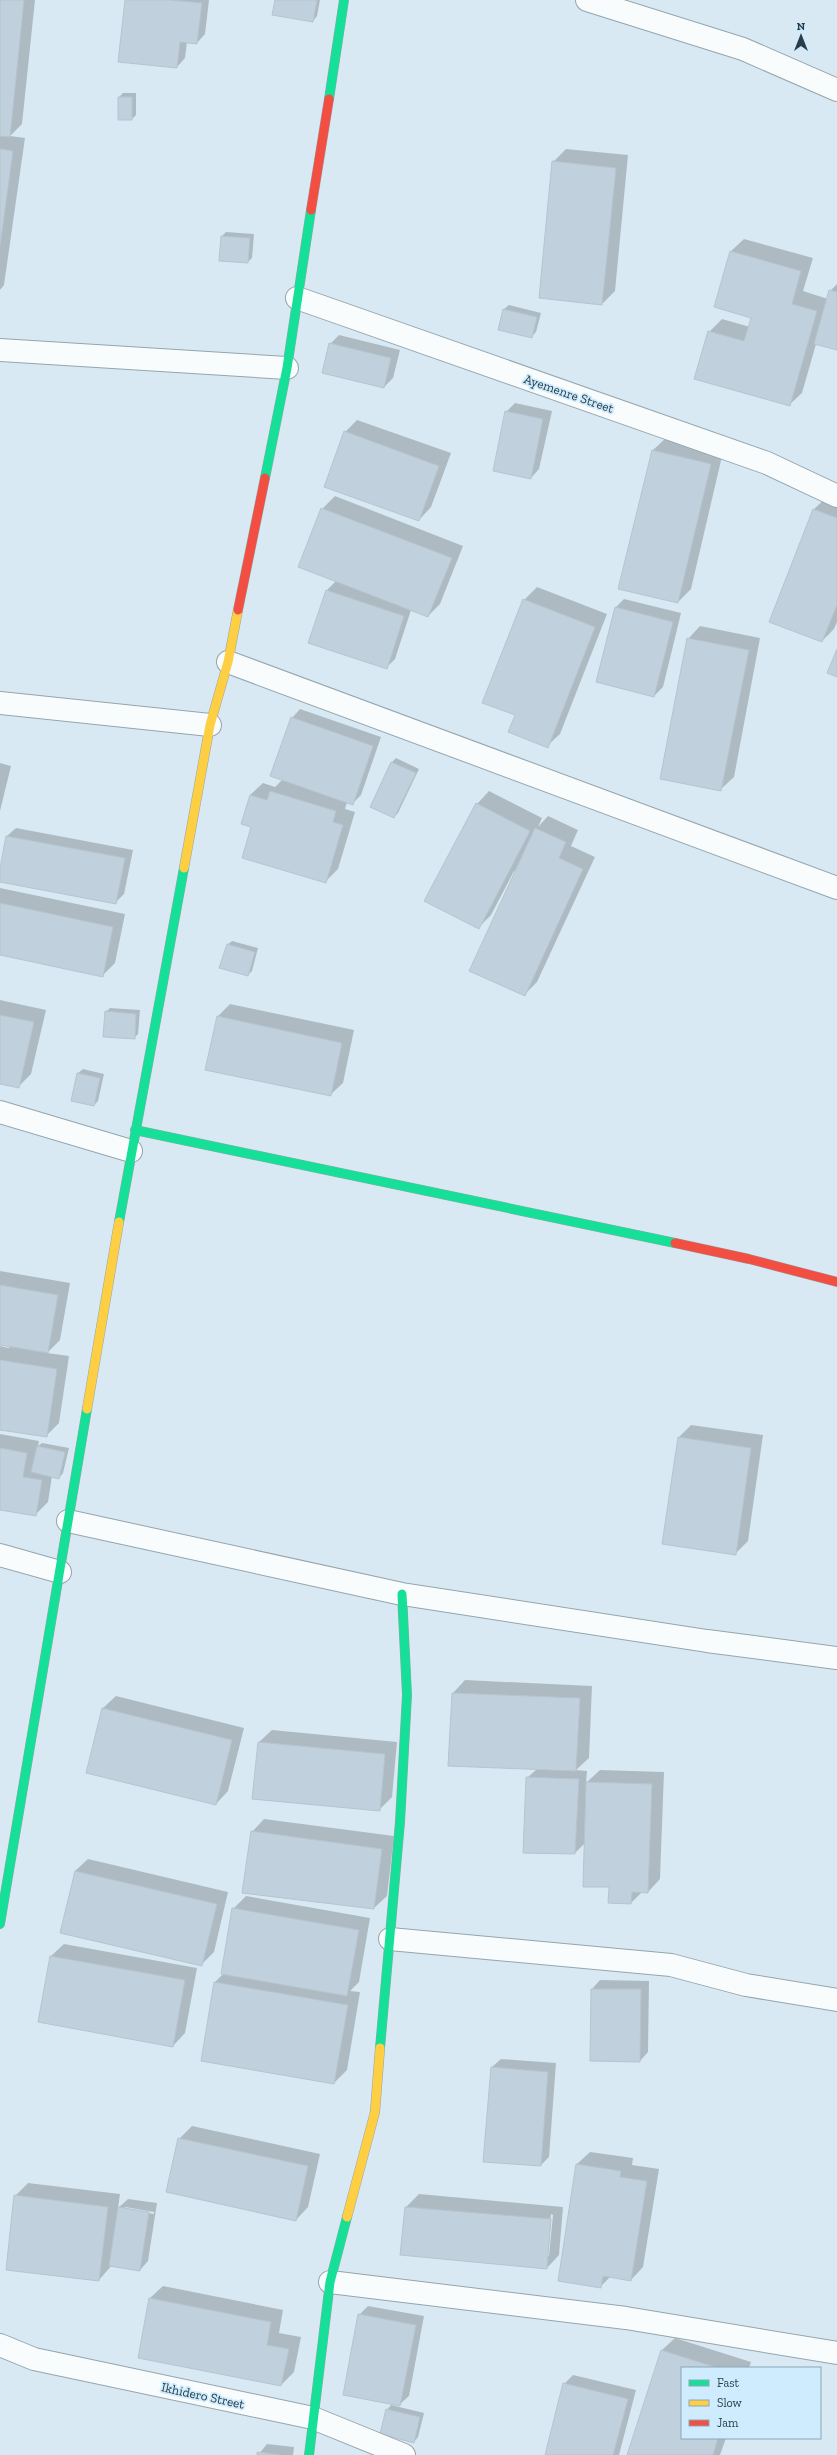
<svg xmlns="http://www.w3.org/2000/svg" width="837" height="2455" font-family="'Zilla Slab',serif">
<rect width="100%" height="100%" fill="#d9e9f3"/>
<path fill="#0003" fill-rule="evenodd" d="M0 0H35L22 124 10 136 25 138 4 285 0 290Z
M126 0H209L205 34 197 43 187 42 185 58 177 67Z
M276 0H320L317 16 313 21Z
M123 93H136V115L132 119 119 97Z
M566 149 628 155 615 291 602 304 553 162Z
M226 232 254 234 252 258 248 262 222 236Z
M744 239 813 258 803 291 828 299 830 291 837 284V349L816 344 802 393 789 405 709 332 722 319 750 327 753 317 715 306 731 251Z
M509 305 541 313 536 332 531 337 504 309Z
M339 335 400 350 393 378 384 387 330 344Z
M515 403 552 411 539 469 531 478 506 412Z
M357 420 451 453 431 507 419 520 345 432Z
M666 438 723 452 691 589 678 602 620 588 653 450Z
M335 496 463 546 440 604 428 616 411 610 395 659 386 668 326 591 336 581 322 509Z
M827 497 837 501V622L834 629 822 641 770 621 814 509Z
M537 587 607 614 560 734 547 746 517 715 524 600Z
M624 599 681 613 663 687 654 696 616 607Z
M700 626 760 638 734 777 721 789 688 639Z
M300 709 381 737 361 795 352 804 347 802 345 809 355 812 338 869 325 882 253 826 250 795 263 783 275 787 282 780 292 718Z
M396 758 419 769 398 813 394 817 371 807 392 762Z
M0 763 11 766 0 811Z
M489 791 542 818 538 827 548 816 578 830 571 846 595 857 537 982 524 995 516 872 514 871 491 915 478 928 477 804Z
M16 828 133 850 124 894 115 903 0 881 7 836Z
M0 888 125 914 115 963 102 976 0 954Z
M232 941 258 948 252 971 248 975 227 945Z
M0 1000 46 1010 31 1074 18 1087 0 1083Z
M230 1004 354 1030 343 1083 330 1095 217 1017Z
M110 1008 140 1010 138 1034 134 1038 106 1012Z
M83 1069 104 1074 98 1101 94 1105 72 1100 78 1073Z
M0 1271 70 1283 60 1340 47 1353 69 1356 59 1423 46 1436 0 1429V1346L9 1348 10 1346 0 1344Z
M691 1425 763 1435 748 1541 735 1554 679 1437Z
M0 1434 39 1441 38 1446 42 1443 69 1448 63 1473 59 1478 52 1476 48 1502 35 1515 0 1509Z
M465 1680 592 1686 589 1758 576 1770 587 1771 586 1783 600 1770 664 1772 660 1879 648 1892H642L631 1903 610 1886 585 1843 575 1853 527 1778 537 1769 449 1765 453 1693Z
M116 1696 244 1728 228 1791 216 1804 103 1708Z
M272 1730 397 1742 392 1797 379 1810 259 1742Z
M264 1819 394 1836 387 1896 374 1908 252 1832Z
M88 1859 228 1892 214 1952 201 1965 75 1871Z
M246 1896 370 1918 359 1982 350 1991 360 1992 347 2070 334 2083 202 2060 215 1982 224 1973 233 1909Z
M64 1944 197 1968 185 2033 173 2046 39 2021 51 1956Z
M600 1980 649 1981 648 2052 640 2061 592 1989Z
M501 2059 556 2063 549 2157 541 2165 492 2067Z
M192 2126 320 2154 308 2207 296 2220 179 2139Z
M590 2152 633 2158 632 2165 659 2169 643 2267 631 2280 611 2276 600 2287 559 2280 577 2164Z
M28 2183 120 2194 118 2208 128 2199 157 2203 148 2261 140 2270 112 2265 99 2280 15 2196ZM125 2207 154 2212V2214L125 2209Z
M419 2194 563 2207 559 2255 547 2268 401 2254 406 2207ZM551 2214 553 2215 549 2256H547Z
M163 2286 283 2310 279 2333 301 2337 294 2372 281 2385 150 2298Z
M368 2306 424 2316 409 2396 400 2404 359 2315Z
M675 2338 751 2362 749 2368H682V2438H726L720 2455H628L662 2350Z
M573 2375 636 2390 619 2455H546L564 2384Z
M391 2405 424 2413 418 2437 414 2442 387 2410Z
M267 2444 294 2447 293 2455H258Z"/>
<path fill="#c0d0dc" stroke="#b7c4d0" d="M0 0H24L10 137 0 136Z
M125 0H170L202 3 197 44 180 42 177 68 118 62Z
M275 0H317L313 22 272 15Z
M118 97H132V120H118Z
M0 149 13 151 0 246Z
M552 161 616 168 602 305 539 298Z
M221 236 250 238 248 263 219 261Z
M730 251 801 271 792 304 817 311 790 406 694 379 708 331 744 341 751 318 714 307Z
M829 290 837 292V350L814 344Z
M503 309 537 317 532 338 498 330Z
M329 343 391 358 384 388 322 373Z
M505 411 543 419 531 479 493 471Z
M344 431 439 466 419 521 324 487Z
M652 450 711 464 678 603 618 589Z
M321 508 452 558 428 617 298 567Z
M813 509 837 518V605L822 642 769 622Z
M326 590 404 616 387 669 308 643Z
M523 599 595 627 548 748 508 732 515 715 482 703Z
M615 607 673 622 654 697 596 682Z
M687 638 749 650 721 791 660 779Z
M837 649V677L827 673Z
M291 717 373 746 353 805 270 776Z
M391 762 416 773 394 818 370 807Z
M270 791 336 811 333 822 343 825 326 883 242 858 251 827 241 824 250 795 267 800Z
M476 803 530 831 479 929 424 901Z
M535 828 566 842 559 858 583 869 525 996 469 971Z
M6 836 125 858 116 904 0 882V868Z
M0 903 113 927 103 977 0 955Z
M227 944 255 952 248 976 219 968Z
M105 1011 136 1014 135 1039 103 1037Z
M0 1015 34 1022 19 1088 0 1084Z
M217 1016 342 1043 331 1096 205 1070Z
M77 1073 100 1078 94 1106 71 1101Z
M0 1285 58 1295 48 1353 0 1345Z
M0 1360 57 1369 47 1437 0 1430Z
M678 1437 751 1448 736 1555 662 1544Z
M37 1446 65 1452 59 1479 31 1472Z
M0 1448 27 1453 23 1477 42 1480 36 1516 0 1510Z
M452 1693 580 1698 576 1771 448 1766Z
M102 1708 232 1740 216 1805 86 1773Z
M258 1742 385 1754 380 1811 252 1799Z
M526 1777 579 1779 575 1854 523 1853Z
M586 1782 652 1784 648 1893 632 1892 631 1904 608 1903 609 1887H583Z
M251 1831 382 1849 374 1909 242 1893Z
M75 1871 217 1904 202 1966 60 1933Z
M232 1908 359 1930 347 1996 221 1974Z
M50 1956 185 1980 173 2047 38 2022Z
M214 1982 348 2005 334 2084 201 2061Z
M591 1989H641L640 2062 590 2061Z
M491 2067 548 2072 541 2166 483 2162Z
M178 2138 308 2166 296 2221 166 2192Z
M576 2164 621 2171 620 2177 647 2181 631 2281 603 2276 601 2288 558 2281Z
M14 2195 108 2207 99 2281 6 2270Z
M118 2207 149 2212 140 2271 109 2266Z
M405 2207 551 2219 547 2269 400 2255Z
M149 2298 271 2322 267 2345 289 2349 281 2386 138 2358Z
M358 2314 416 2325 400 2406 343 2395Z
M661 2350 718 2368H682V2438H718L713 2455H627Z
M563 2383 628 2399 613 2455H545Z
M386 2409 420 2417 414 2443 380 2434Z
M257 2452 281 2455H257Z"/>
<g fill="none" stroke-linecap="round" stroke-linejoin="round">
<g stroke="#94a5ae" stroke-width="24">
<path id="street" d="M587 0 743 49 837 90
M297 298 767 463 837 496
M0 350 287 368
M228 662 837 888
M0 703 210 725
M0 1112 131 1151
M68 1521 402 1594 707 1641 837 1658
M0 1555 60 1572
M390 1939 671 1965 746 1985 837 2000
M330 2282 626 2318 837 2353
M0 2345 34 2359 313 2418 404 2455"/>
</g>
<g stroke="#94a5ae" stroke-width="10">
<path id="fast" d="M329 99 344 0
M265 478 287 368 311 210
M135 1130 675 1243
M119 1222 184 868
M0 1924 87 1409
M380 2048 400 1822 407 1695 402 1594
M309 2455 330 2282 347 2217"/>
</g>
<g stroke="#94a5ae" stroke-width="10">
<path id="slow" d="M184 868 210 725 228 662 238 610
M87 1409 119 1222
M347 2217 375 2112 380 2048"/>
</g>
<g stroke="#94a5ae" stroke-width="10">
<path id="jam" d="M311 210 329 99
M238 610 265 478
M675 1243 749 1259 837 1282"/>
</g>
<use href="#street" stroke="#f9fcfd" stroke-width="22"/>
<use href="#fast" stroke="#16e098" stroke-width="9"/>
<use href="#slow" stroke="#ffcf43" stroke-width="9"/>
<use href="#jam" stroke="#f24e42" stroke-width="9"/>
</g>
<g text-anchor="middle" stroke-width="3.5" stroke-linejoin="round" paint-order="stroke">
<g font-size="13" fill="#2a3e4a" stroke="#ceecfe">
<text transform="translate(569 393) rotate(19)" y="5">Ayemenre Street</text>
<text transform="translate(203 2395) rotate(12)" y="5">Ikhidero Street</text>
</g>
</g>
<rect x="681" y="2367" width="140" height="72" fill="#ceecfe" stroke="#8ca6b6"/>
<rect x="689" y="2380" width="20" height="6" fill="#16e098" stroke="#8ca6b6"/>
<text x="717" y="2387" font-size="12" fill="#2a3e4a">Fast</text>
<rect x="689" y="2400" width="20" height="6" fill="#ffcf43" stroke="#8ca6b6"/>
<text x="717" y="2407" font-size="12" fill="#2a3e4a">Slow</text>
<rect x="689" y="2420" width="20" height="6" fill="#f24e42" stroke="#8ca6b6"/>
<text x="717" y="2427" font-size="12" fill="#2a3e4a">Jam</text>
<g transform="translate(801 36)" stroke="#ceecfe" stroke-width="3" paint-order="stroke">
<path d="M0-3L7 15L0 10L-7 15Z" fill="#2a3e4a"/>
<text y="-6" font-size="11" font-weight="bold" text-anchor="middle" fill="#2a3e4a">N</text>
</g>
</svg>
